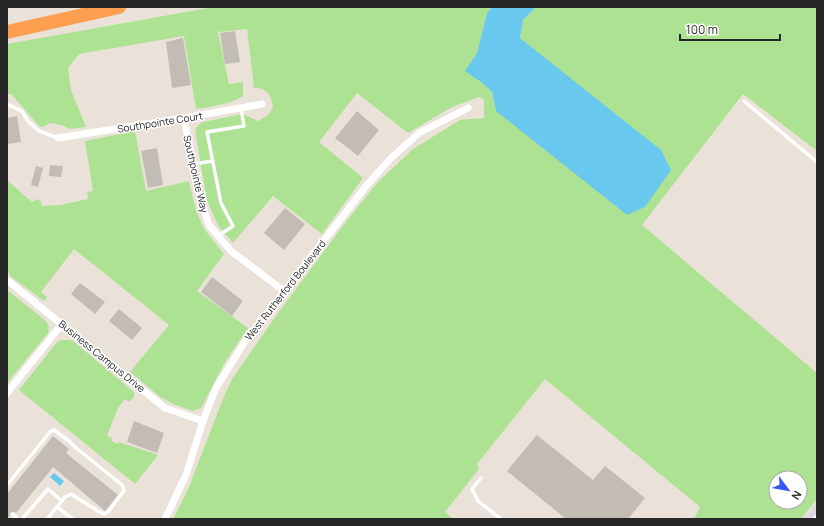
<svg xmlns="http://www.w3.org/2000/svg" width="824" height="526" font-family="Manrope,sans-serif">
<rect width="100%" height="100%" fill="#eae2d8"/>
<path fill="#dcd9e2" d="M817 503V519H804Z"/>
<path fill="#ade293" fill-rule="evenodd" d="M214 7H492L487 13 477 53 481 82 492 92 496 111 533 49 520 38 523 20 536 7H817V151L743 94 642 225 817 373V499L801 519H694L700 507 545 379 477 464 479 469 445 512 453 519H173L189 487 222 401 232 379 278 313 345 223 377 183 413 149 460 120 484 118V100L479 97 452 107 408 133 357 93 319 142 363 178 322 234 273 196 233 243 219 227 207 201 195 130 198 125 203 122 243 114 258 121 268 115 273 107C271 96 268 88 254 88L247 29 218 32 229 84 243 82V96C229 105 212 106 196 109L184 36 79 54 68 68 71 90 86 127 70 129 62 125 50 123 43 127H40L11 94H7V44ZM776 478H800V502H776Z
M135 131 146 191 189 181C193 199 197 219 208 234 213 241 219 247 224 254L197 291 248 328 225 362 201 408 193 411 173 404 160 397 130 372 169 325 74 249 41 292 47 297 44 301 10 276 7 267V180L32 202 38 199 41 201 42 206 61 205 88 199 87 192 93 191 85 141Z
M7 290 45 320 49 326 48 333 7 383Z
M62 340H68L73 341 134 392V397L129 402 125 399 118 408 107 436 112 438 111 441 118 444 119 442 158 455 135 484 19 390 57 342Z"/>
<path fill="#69c8ee" d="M492 7H536L523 20 520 38 661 150 671 170 645 207 627 215 496 111 492 92 481 82 465 71 477 53 487 13Z
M54 473 64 481 60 486 50 477Z"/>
<path fill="#c2bcb5" d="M235 31 240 62 225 64 220 33Z
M183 38 191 85 172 88 166 42Z
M357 111 379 130 358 156 335 138Z
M17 116 21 142 7 144V118Z
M157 148 163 185 148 188 141 151Z
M50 165 63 166 61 177 49 176Z
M36 166 43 168 38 187 31 185Z
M285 208 305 224 284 250 264 233Z
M212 277 243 301 232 316 201 292Z
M80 283 105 302 95 314 71 294Z
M119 309 142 328 132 340 109 321Z
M134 421 164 433 157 453 127 442Z
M537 435 593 480 605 466 645 498 628 519H566L507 471Z
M53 436 69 449 66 453 118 495 105 511 53 467 16 513 14 511 8 518 7 517V494Z"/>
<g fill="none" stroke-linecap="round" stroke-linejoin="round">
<path stroke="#fff" stroke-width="3.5" d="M744 101 817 162
M7 105H9L22 111 28 121 39 131 58 138
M193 164 213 161
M218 236 233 226 221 203 207 132 244 126 241 108
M481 478 472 489 478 501 501 519
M7 485 50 432 54 430 69 441 75 447 122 485 124 489 123 492 108 512 104 514 98 511 71 494 65 497 62 501 48 489 22 519
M62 501 57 507 73 519
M12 514 16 517V519
M47 519 57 507
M814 519 817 516"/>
<path stroke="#fff" stroke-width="7" d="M184 118 199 194 209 225 231 251 284 291
M58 138 184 118 262 104
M7 280 165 408 203 421
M7 393 62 324
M165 519 186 475 203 421 216 388 244 343 367 185 390 159 419 133 468 108"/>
<path stroke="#fe9e4f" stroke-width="14" d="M7 32 119 7"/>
</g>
<g text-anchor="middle" stroke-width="3" stroke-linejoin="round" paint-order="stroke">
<g font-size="10" fill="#272727" stroke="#fff">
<text transform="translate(160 122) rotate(-9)" y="4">Southpointe Court</text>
<text transform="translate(196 174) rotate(77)" y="4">Southpointe Way</text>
<text transform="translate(285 290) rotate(-52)" y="4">West Rutherford Boulevard</text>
<text transform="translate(102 356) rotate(39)" y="4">Business Campus Drive</text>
</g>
</g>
<rect width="824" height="526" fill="none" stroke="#272727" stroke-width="16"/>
<g transform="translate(788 490) rotate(122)"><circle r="19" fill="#ffffff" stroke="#a9a9a9"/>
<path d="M0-3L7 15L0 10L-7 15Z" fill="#3557fa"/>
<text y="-6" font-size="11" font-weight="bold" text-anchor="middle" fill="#272727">N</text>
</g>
<path d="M680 34v6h100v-6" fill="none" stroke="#272727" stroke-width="2"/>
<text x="686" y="34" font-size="12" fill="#272727" stroke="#ffffff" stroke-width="3" paint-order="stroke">100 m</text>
</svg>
